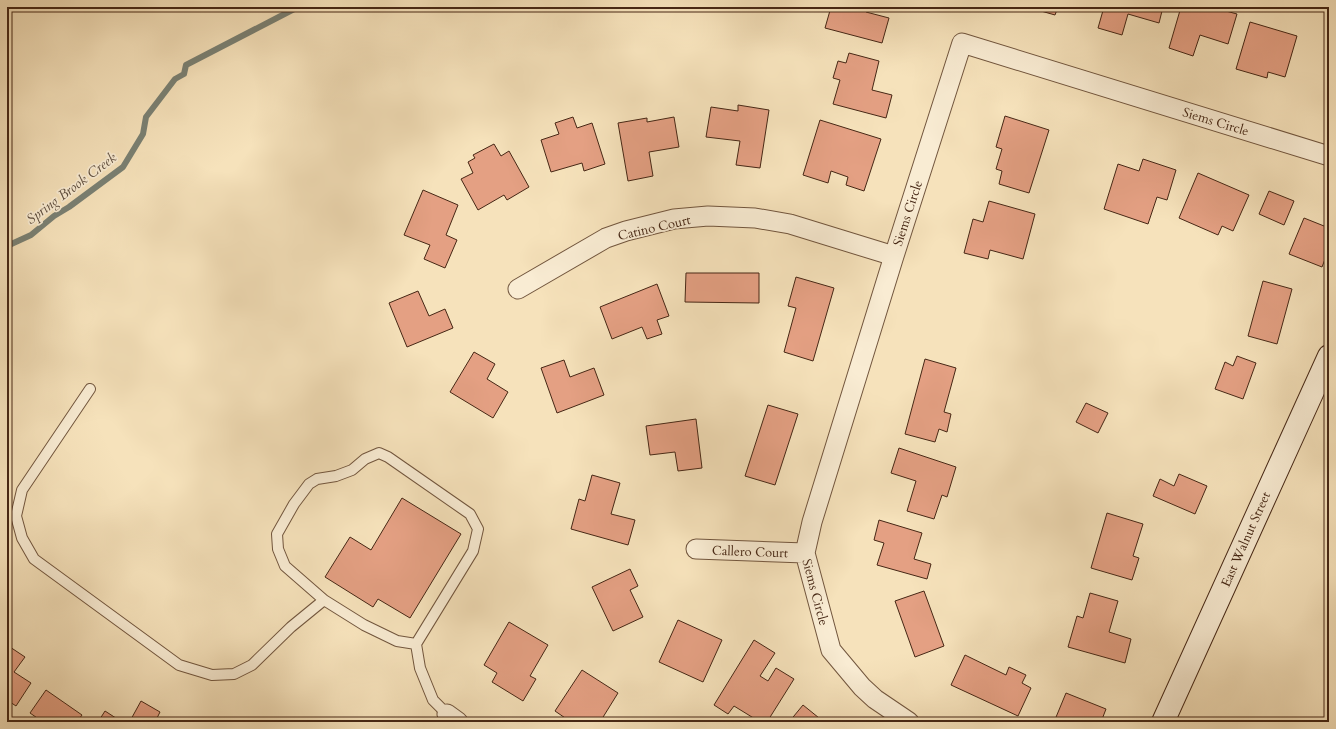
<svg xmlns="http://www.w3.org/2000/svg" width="1336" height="729" font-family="Cardo,serif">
<rect width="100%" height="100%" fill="#f6e2bb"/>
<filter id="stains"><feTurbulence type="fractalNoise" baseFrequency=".005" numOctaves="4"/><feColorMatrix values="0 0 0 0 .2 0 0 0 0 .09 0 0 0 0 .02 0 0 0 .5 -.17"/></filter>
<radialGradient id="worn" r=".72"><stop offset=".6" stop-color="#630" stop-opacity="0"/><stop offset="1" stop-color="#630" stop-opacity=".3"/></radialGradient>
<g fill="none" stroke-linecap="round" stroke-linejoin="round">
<path stroke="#7a8174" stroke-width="6" d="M7 246 31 235 54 216 69 207 123 167 143 134 146 117 175 79 184 74 186 65 298 7"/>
</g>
<path fill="#e4a083" stroke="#462715" d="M831 7H867L866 12 889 18 882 43 825 28Z
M1034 7H1058L1055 15 1034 9Z
M1104 7H1163L1159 23 1128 14 1122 35 1098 28Z
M1181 7H1227L1226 11 1237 14 1228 44 1200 35 1193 56 1169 48Z
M1250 22 1297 36 1285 77 1268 72 1267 78 1236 69Z
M849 53 879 61 872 90 892 95 886 118 833 104 840 80 833 78 838 61 846 63Z
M738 105 769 110 760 168 736 165 740 141 706 137 711 107 738 111Z
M1005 116 1049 130 1029 193 999 184 1002 171 996 169 1002 149 996 147Z
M573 117 577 128 592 123 605 164 584 171 582 163 551 172 541 140 559 134 555 123Z
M674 117 679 147 649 152 653 176 628 181 618 123 647 118V122Z
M820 120 881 139 864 191 846 185 848 177 831 171 828 183 803 175Z
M494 144 501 156 509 151 529 187 507 200 504 195 478 210 461 179 473 173 468 162 475 158 473 155Z
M1143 159 1176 170 1167 200 1157 197 1148 224 1104 209 1118 164 1139 171Z
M1198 173 1249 195 1233 231 1222 226 1218 235 1179 218Z
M423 190 458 205 446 235 457 240 445 268 424 259 430 245 404 235Z
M1269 191 1294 201 1284 225 1259 214Z
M989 201 1035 214 1023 259 990 250 988 259 964 253 973 219 983 222Z
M1304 218 1329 228V249L1322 267 1289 254Z
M686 273H759V303L685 302Z
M796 277 834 288 813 361 784 352 796 308 788 306Z
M1263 281 1292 289 1277 344 1248 336Z
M657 284 669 316 657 320 662 334 647 339 642 327 612 339 600 307Z
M418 291 429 316 445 309 453 328 407 347 389 303Z
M474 352 495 364 487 379 508 392 493 418 450 392Z
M1237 356 1256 363 1243 399 1215 389 1225 362 1233 366Z
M925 359 956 368 944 412 951 414 947 432 939 429 935 442 905 434Z
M564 360 570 377 594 368 604 395 557 413 541 368Z
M1086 403 1108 413 1098 433 1076 422Z
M768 405 798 414 775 485 745 476Z
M696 419 702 468 678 471 675 452 650 455 646 426Z
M899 448 956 467 947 497 942 495 934 519 907 511 916 481 891 473Z
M1179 474 1207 486 1195 514 1153 496 1160 479 1174 486Z
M592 475 620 483 611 514 635 520 628 545 571 529 579 499 585 501Z
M402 498 461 534 410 618 378 599 373 607 325 577 350 537 371 550Z
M1107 513 1143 524 1133 556 1139 558 1132 580 1091 568Z
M879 520 922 533 914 559 931 564 927 579 877 565 884 543 874 540Z
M630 569 638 586 630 590 643 617 613 631 592 587Z
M924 591 944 646 915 657 895 601Z
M1090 593 1118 601 1109 632 1131 639 1125 663 1068 647 1077 616 1083 618Z
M678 620 722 640 703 682 659 662Z
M509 622 548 645 530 676 536 679 523 701 492 682 497 673 484 665Z
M754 640 775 653 760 676 768 681 776 668 794 679 767 722H760L734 706 728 714 714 705Z
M7 645 25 657 14 672 31 683 16 706 7 700Z
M965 655 1006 675 1009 667 1026 675 1022 683 1031 688 1018 716 951 685Z
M582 670 618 693 600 722H571L555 711Z
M46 690 82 715 77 722H43L30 713Z
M1066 693 1106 709 1101 722H1054Z
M141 701 160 712 155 722 130 721Z
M803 705 824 722H789Z
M105 711 122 722H98Z"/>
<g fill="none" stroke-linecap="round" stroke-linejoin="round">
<g stroke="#72563e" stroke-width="12">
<path id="lane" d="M90 389 22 490 16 516 22 538 34 559 179 665 212 675 234 674 252 665 291 627 324 600
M416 644 397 641 364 625 324 600 285 566 278 549 277 534 294 504 309 484 317 479 336 476 352 470 365 459 379 453 388 457 470 514 478 529 473 551 416 644 420 668 433 700 447 714"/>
</g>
<g stroke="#72563e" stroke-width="21">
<path id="street" d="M518 289 606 238 626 231 674 219 708 216 755 218 790 224 894 256
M696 549 805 553
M447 714 458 722
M909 722 875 699 862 687 831 650 805 553 812 522 894 256 962 43 1329 156"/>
</g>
<g stroke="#462715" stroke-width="24">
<path id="secondary" d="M1163 722 1329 356"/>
</g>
<use href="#lane" stroke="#f9ecd3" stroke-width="10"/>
<use href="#street" stroke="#f9ecd3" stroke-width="19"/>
<use href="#secondary" stroke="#f9ecd3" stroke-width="22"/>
</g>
<g text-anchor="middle" stroke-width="3.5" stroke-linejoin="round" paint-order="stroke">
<g font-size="13" fill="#462715" stroke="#f9ecd3">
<text transform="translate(1216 121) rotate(17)" y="5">Siems Circle</text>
<text transform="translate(907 213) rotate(-72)" y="5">Siems Circle</text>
<text transform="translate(654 227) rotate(-13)" y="5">Catino Court</text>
<text transform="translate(1245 539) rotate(-66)" y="5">East Walnut Street</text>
<text transform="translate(750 551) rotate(2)" y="5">Callero Court</text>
<text transform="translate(816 592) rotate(75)" y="5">Siems Circle</text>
</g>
<g font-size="14" font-style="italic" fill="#5c4c3d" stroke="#f9ecd3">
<text transform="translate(71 188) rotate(-37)" y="5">Spring Brook Creek</text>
</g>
</g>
<rect width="1336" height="729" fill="none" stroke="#f6e2bb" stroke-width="24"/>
<rect x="8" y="8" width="1320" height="713" fill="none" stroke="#462715" stroke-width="2"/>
<rect x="12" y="12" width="1312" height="705" fill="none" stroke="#462715"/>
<rect width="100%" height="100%" filter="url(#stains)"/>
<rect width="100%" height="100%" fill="url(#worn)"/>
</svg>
